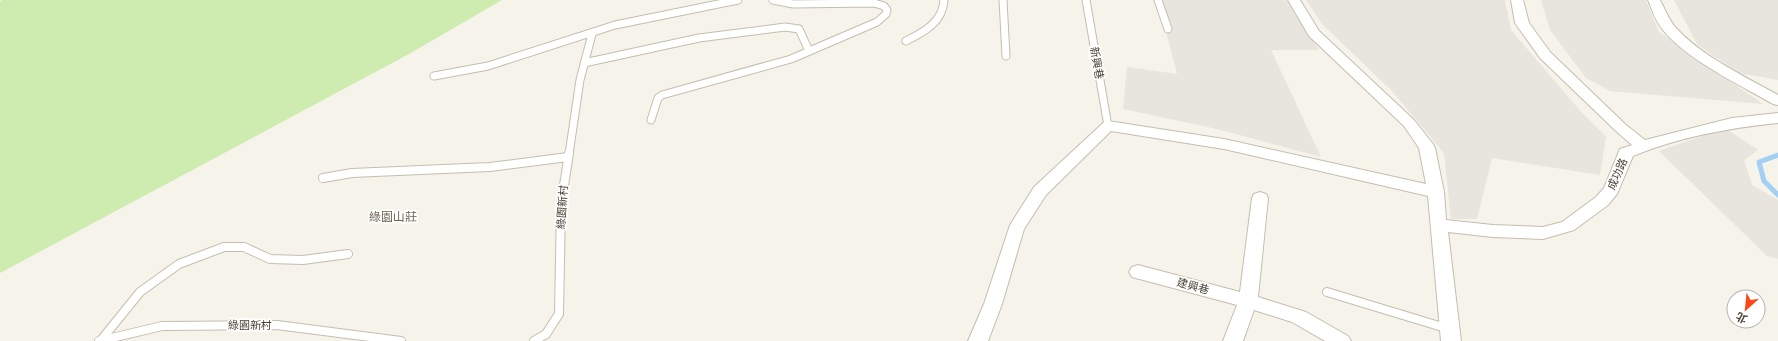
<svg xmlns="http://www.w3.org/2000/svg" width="1778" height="341" font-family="Signika,'Noto Sans TC',sans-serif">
<rect width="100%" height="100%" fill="#f6f3ea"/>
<path fill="#e8e4de" d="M1158 0H1286L1319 50H1271L1321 157 1217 129 1123 109 1127 67 1177 74Z
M1306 0H1505L1511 30 1584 115 1606 136 1600 175 1492 158 1477 219H1451L1444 153 1392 91 1322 24Z
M1541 0H1646L1659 32 1763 104 1610 91 1586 78 1550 30Z
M1674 0H1778V80L1738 73 1697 44Z
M1725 128 1758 150 1744 160 1752 185 1778 200V259L1767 256 1659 151Z"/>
<path fill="#ceecb0" d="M2 0H502L409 54 0 273V2Z"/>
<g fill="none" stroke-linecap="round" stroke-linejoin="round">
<path stroke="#a3cff5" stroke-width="5" d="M1778 155 1759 162 1764 181 1778 195"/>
<g stroke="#c5beae" stroke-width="9">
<path id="lane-far1" d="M1003 0 1006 56
M1086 0 1108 126
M1158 0 1168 29
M906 41C924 32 943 22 944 0
M584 63 699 38 785 27 799 29 809 51
M434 76 488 66 615 25 738 0
M651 120 658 98 662 95 791 59 877 22 886 14 887 10 884 6 874 3 793 4 773 0
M569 154 580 80 592 34"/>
</g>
<g stroke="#c5beae" stroke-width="10">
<path id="lane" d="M323 178 352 173 490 167 568 157
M1327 292 1449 329
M102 339 140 292 179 264 224 247H244L270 259 303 260 348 254
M99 341 162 326 277 325 401 341
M534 341 546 334 559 314 561 205 569 153"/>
</g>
<g stroke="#c5beae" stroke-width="2">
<path id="street" d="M1288 0H1300L1319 31 1414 120 1433 144 1435 148 1444 192 1446 220 1493 225 1543 227 1562 222 1596 197 1604 188 1620 149 1632 145 1616 131 1540 58 1515 23 1511 0H1523L1529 23 1550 52 1626 125 1645 140 1732 118 1778 113V123C1728 128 1679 137 1633 156L1617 194 1608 205 1574 230 1543 239 1493 237 1448 232 1461 341H1441L1428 196 1224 149 1111 131 1046 195 1024 229 1002 304 988 341H968L984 304 1010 225 1034 187 1103 123 1108 121 1224 139 1426 184 1419 148 1404 126 1309 36Z
M1648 0H1660C1665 9 1669 20 1675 27 1701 56 1744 76 1778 95V105L1773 104C1740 85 1686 59 1663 30 1656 22 1652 10 1648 0Z
M1260 192 1266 194 1268 198 1258 297 1306 312 1348 336 1351 341H1325L1292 322 1254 310 1243 341H1223L1237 305 1132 277 1129 272 1132 267 1138 265 1240 292 1252 198 1254 194Z"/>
</g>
<use href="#lane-far1" stroke="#fff" stroke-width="7"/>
<use href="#lane" stroke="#fff" stroke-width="8"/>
<use href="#street" fill="#fff" fill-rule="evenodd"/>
</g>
<g text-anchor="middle" stroke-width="3.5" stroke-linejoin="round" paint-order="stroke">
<g font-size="11" fill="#4a4437" stroke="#fff">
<text transform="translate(1097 63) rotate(80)" y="4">新興巷</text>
<text transform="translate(1617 174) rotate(-66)" y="4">成功路</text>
<text transform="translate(562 207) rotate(-86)" y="4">綠園新村</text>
<text transform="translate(1193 286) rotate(15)" y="4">建興巷</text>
<text x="250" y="329">綠園新村</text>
</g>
<g font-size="12" fill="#6e634e" stroke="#fff">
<text x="393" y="221">綠園山莊</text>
</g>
</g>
<g transform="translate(1746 309) rotate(207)"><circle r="19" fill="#ffffff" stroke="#b7b4af"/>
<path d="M0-3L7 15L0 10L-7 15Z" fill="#ff4718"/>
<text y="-6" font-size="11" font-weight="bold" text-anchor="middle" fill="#4a4437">北</text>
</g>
</svg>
